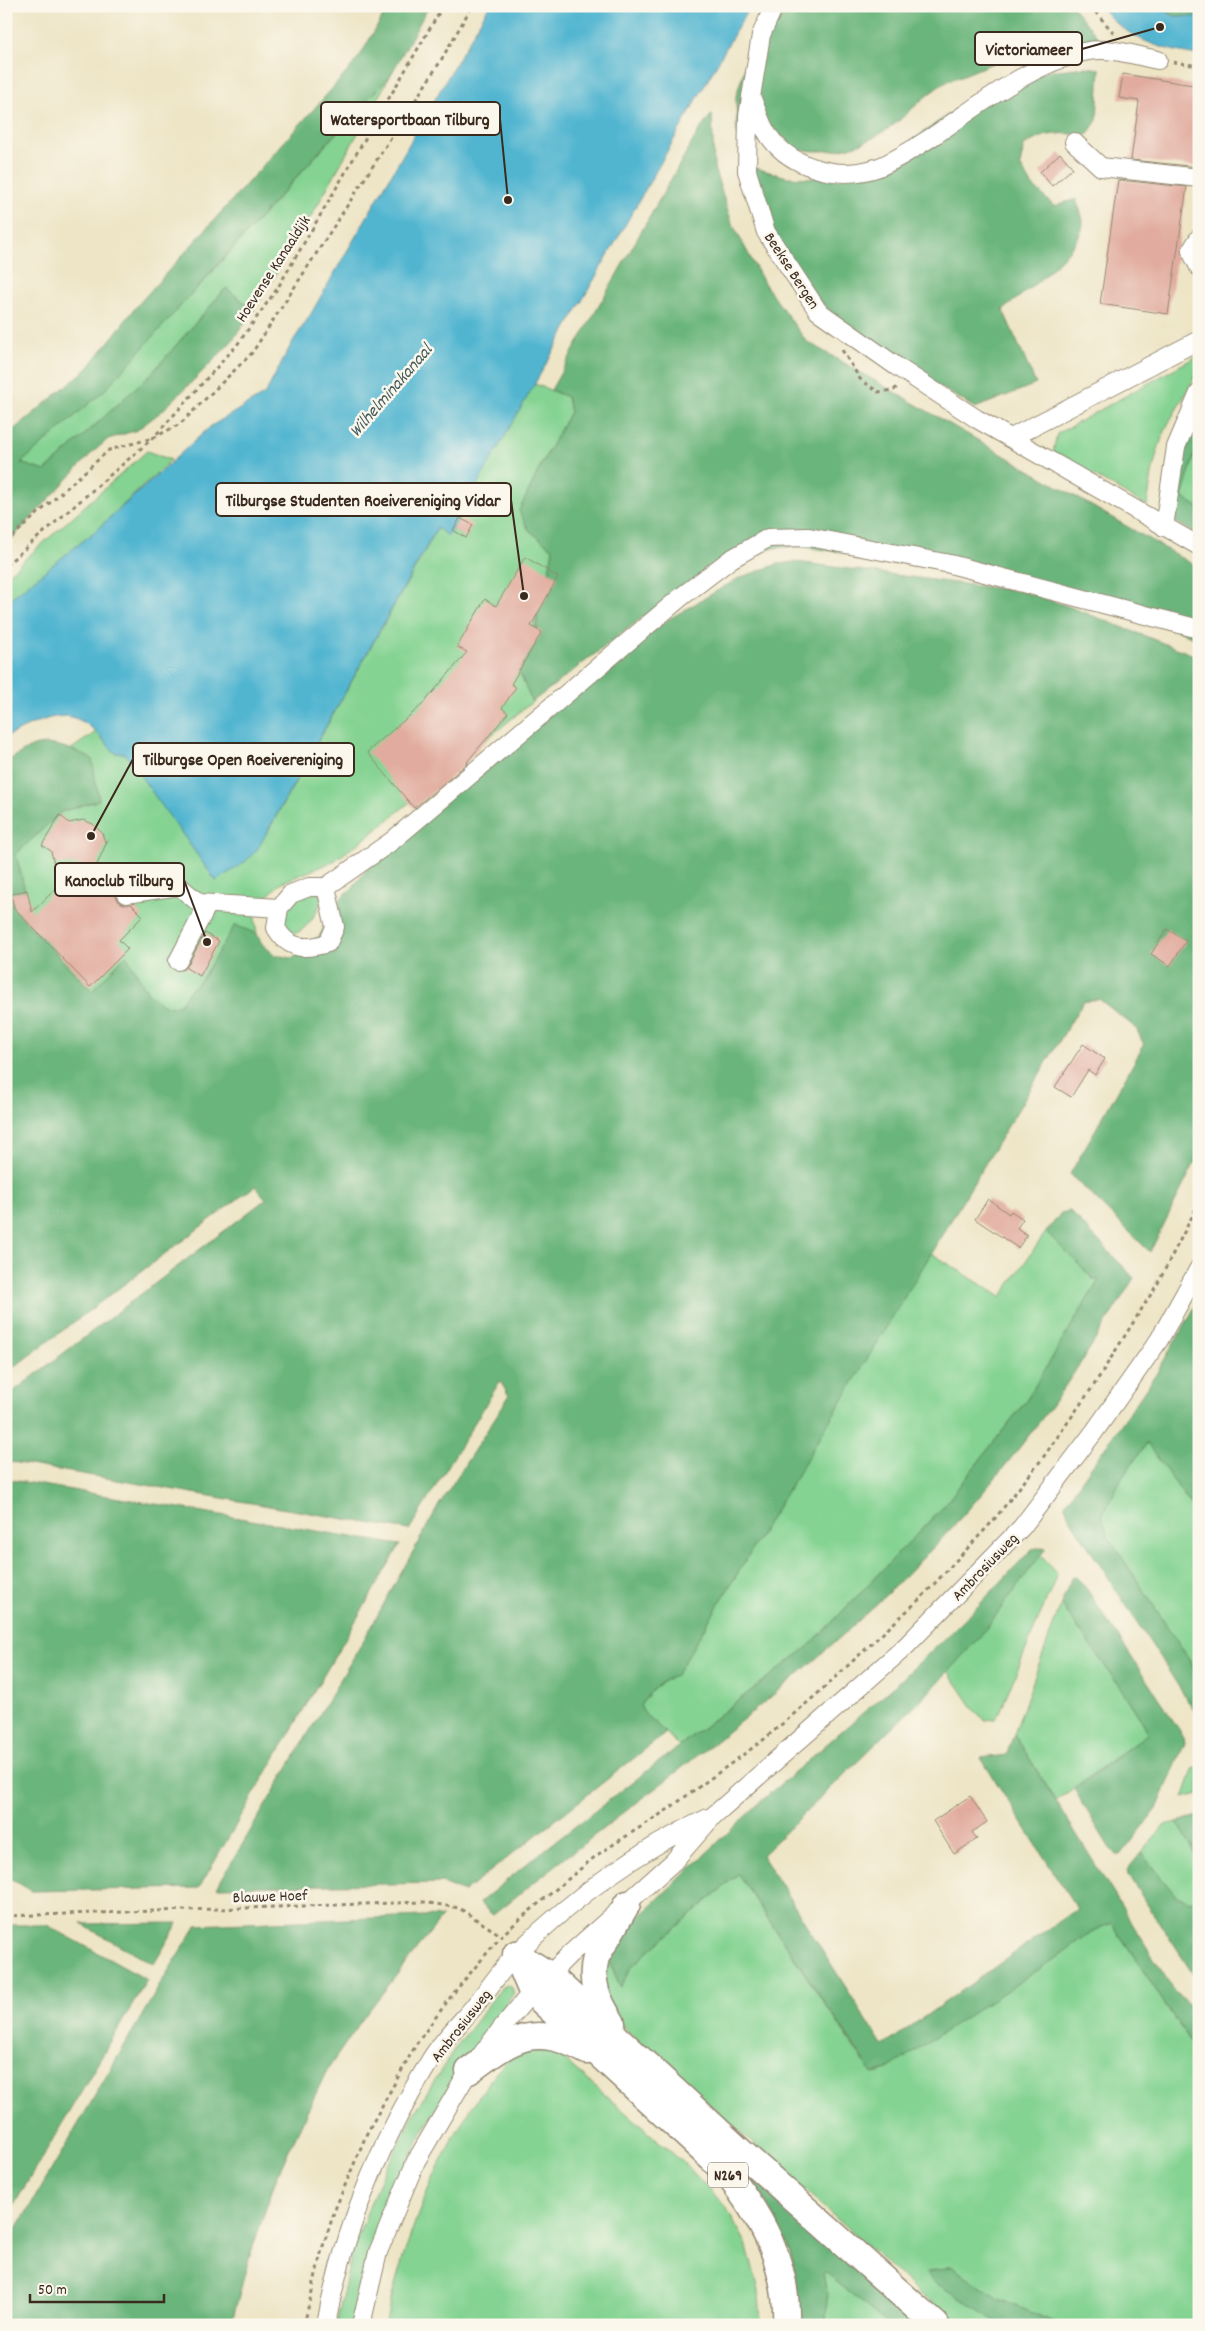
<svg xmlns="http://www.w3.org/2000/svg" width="1205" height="2331" font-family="Dekko,sans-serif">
<rect width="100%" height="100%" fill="#fbf7ec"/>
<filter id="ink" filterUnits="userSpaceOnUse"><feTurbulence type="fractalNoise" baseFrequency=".02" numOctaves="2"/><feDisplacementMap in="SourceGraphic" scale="10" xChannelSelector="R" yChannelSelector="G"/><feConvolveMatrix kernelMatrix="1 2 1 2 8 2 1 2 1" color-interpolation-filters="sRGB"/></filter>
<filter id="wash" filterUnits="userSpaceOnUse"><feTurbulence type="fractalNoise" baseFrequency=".0096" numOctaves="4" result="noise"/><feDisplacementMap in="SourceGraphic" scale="20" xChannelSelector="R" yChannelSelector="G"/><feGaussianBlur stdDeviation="1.12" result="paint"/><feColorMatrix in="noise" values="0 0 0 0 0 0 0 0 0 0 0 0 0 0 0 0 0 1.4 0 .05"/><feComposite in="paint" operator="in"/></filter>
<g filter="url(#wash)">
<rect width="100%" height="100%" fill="#eee5c6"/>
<path fill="#84d392" stroke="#607e58" d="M389 78 313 213 254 310 226 288 152 373 45 471 20 463 42 445 206 279 355 112Z
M1199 355C1199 383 1175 406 1165 431 1154 456 1151 479 1147 506L1053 452 1057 434Z
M530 382 567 397 570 412 542 463 519 511 529 530 553 549 550 566 549 591 538 613 535 626 539 634 519 671 532 702 371 834 334 861 281 883 260 903 256 911 255 920 257 934 235 926 201 980 189 991 180 1004 170 1007 158 1002 147 991 126 955 92 991 21 918 26 895 16 854 61 812 99 800 79 752 70 750 96 732 115 753 124 752 216 881 268 831 512 395Z
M1199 440V508L1182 497Z
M147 451 171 460 93 533 6 602V576Z
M317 891 322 900C315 916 306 933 287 936L278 902Z
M1046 1232 1093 1279 1099 1280 1026 1401 943 1507 809 1646 679 1746 647 1716 640 1706C650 1691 659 1682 676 1675L931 1253 1001 1297Z
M1147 1443 1199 1517V1675L1108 1536 1102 1516 1123 1476Z
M1040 1555 1057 1573 1056 1577 1000 1712 995 1719 985 1720 976 1712 948 1671 982 1634Z
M1061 1604 1122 1690 1145 1726 1147 1734 1056 1801 1014 1734Z
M1194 1767 1199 1768V1794L1183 1798Z
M1177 1822C1192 1846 1205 1868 1197 1898L1191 1901 1176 1896 1141 1853 1164 1825Z
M738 1874 863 2061 878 2074 1053 1960 1091 1932 1112 1923 1199 2056V2325H1061L998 2299 951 2265 926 2273 936 2283 1002 2325H963L923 2296 625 2029 603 1997 605 1949 620 1987 632 1966Z
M507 1985 512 1988 514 1993 454 2079 421 2134 394 2191 367 2257 352 2325H336L352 2252 377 2186 414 2114 453 2051 501 1988Z
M536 2046 554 2051 684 2163 726 2207 746 2243 759 2291 761 2325H385C403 2245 433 2162 480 2095 490 2080 502 2062 518 2053 523 2049 530 2048 536 2046Z
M826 2273 889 2325H826L827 2293 823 2274Z"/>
<path fill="#6bb57c" stroke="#53704d" d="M389 6H429L389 78 355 112 106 389 21 463 45 471 152 373 226 288 254 310 232 341 207 367 162 411 137 430 108 439 91 454 6 545V436L88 368 136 307 348 71 361 54Z
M774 6H1072L1100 40C1055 40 1011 55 971 72 962 76 951 79 943 84 926 94 911 111 896 123 843 164 796 153 737 134L736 96 750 52Z
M1153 6H1199V17L1175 16Z
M1086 67 1100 69 1097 120 1087 135C1061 133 1046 131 1024 146L1020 165 1032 185 1054 206 1076 199C1078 206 1082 214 1083 221 1086 247 1022 294 1003 310L1036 384 975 408C909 367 823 324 783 255 766 227 755 194 742 164L787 177 840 179 903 147 959 107 1004 85 1049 71Z
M712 114 714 168 732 223 764 283 806 341 1199 568V639L1087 595 890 559 797 546 774 548 736 562 642 618 532 702 519 671 538 634C535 624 539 617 537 607L549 591 550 566 553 549 529 530 519 511 542 463 570 412 567 397 551 390 698 132Z
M1199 407V440L1182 497 1199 508V535L1167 517 1180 455Z
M796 562 1024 592 1070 607 1199 657V1154L1150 1252 1070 1174 1144 1045 1136 1028 1099 999 1083 1002 676 1675C659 1682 650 1691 640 1706L647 1716 666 1733 464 1892 442 1883 217 1887 362 1643 439 1505 509 1396 500 1381 409 1530 6 1461V1397L266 1199 255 1186 6 1373V762C15 757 25 749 34 746 52 740 76 751 92 759L99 800 61 812 16 854 26 895 22 918 92 991 126 955 147 991 158 1002 171 1007 180 1004 189 991 201 980 235 925 257 934 262 944 275 955 292 958 306 952 320 935 341 898 352 888 391 839 619 655 669 619 739 578 778 564Z
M1070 1211 1134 1278C1101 1330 1069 1385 1030 1434 998 1476 963 1517 926 1555 795 1691 639 1797 493 1915L479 1903 529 1862 809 1646 943 1507 1026 1401 1099 1280 1093 1279 1046 1232 1061 1213Z
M1199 1300V1517L1147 1443 1123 1476 1102 1516 1108 1536 1199 1675V1713L1197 1715 1069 1517 1065 1504 1155 1376Z
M6 1479 400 1545 199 1888 32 1891 6 1876Z
M1042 1547 1046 1548 982 1634 934 1687 762 1855 883 2046 1077 1909 981 1758 1006 1755 1014 1734 1173 1989 1199 2016V2056L1112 1923 1091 1932 1053 1960 886 2070 873 2074 738 1874 632 1966 620 1987 605 1949 769 1794 902 1679 979 1605 1032 1549Z
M1072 1576 1076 1577 1086 1588 1184 1737 1185 1743 1157 1809 1121 1855H1116L1109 1847 1074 1789 1147 1734 1145 1726 1122 1690 1061 1604Z
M1199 1816V1870L1194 1850 1177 1822Z
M1141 1853 1176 1896 1191 1901 1197 1898 1199 1890V1983L1128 1875 1127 1870Z
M424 1916 442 1917 363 2018 326 2072 277 2176 249 2258 231 2325H6V2247L167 1973 197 1925Z
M178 1923 154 1964 81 1924Z
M6 1925H47L147 1980 8 2215Z
M745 2171 923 2325H889L826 2273 823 2274 827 2293 826 2325H797C797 2311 797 2296 796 2282 791 2240 769 2204 745 2171Z
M951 2265 998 2299 1061 2325 998 2323 936 2283 926 2273Z"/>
<path fill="#51b5d0" stroke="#467077" d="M489 6H750L448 536 437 528 257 850 245 862 216 881 124 753H115C104 741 93 725 77 719 57 709 24 728 6 737V602L93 533 211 426 265 394 293 341 309 317Z
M1100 6H1153L1175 16 1199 17V55C1160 50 1125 38 1100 6Z"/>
<g id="blocks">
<path fill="#e1ac9f" d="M1123 74 1199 86V167L1131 160 1139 101 1119 98Z
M1060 153 1073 168 1052 186 1040 172Z
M1118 180 1187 187 1168 314 1100 304Z
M460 518 473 525 466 538 453 530Z
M525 557 558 577 531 626 542 632 511 684 516 687 502 708 508 713 467 762 468 763 414 808 367 752 422 705 467 652 457 647 485 599 496 606Z
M60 815 69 823 83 820 93 824 102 833 105 842 108 839 96 867 117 889 115 895 118 901 123 904H131L143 916 119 940 128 949 90 987 14 908 11 894 27 890 32 912 80 865 54 864 51 851 42 845Z
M1167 929 1186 941 1170 966 1151 954Z
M205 933 219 941 200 976 186 968Z
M1083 1044 1105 1059 1095 1075 1088 1070 1071 1097 1055 1087Z
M988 1199 1009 1214 1011 1211 1023 1219 1017 1228 1027 1235 1018 1248 975 1219Z
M970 1796 987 1822 972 1832 977 1839 954 1854 933 1821Z"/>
</g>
</g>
<g filter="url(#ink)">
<use href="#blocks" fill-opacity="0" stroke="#948872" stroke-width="1"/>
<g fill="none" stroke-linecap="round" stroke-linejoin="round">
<g stroke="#948872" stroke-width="20">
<path id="minor" d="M774 6 761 35 748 116 747 171 766 232 818 311 896 366 977 419 1199 546
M751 96C755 106 759 118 764 128 785 167 838 182 879 167 901 158 919 145 938 133 982 103 1030 65 1083 52 1108 46 1133 55 1158 60
M1074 142 1101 167 1199 178
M1199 238 1191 251 1199 267
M1011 438 1199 340
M1164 527 1176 447 1199 393
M326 887 335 927 328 943C305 950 289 950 276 928L279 908 291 894 309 887H326L392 841 681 597 731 559 768 538 809 537 950 564 1199 629
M126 894 179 886 199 903 279 908
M178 961 208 904
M326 2325C343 2231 381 2140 431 2059 442 2041 458 2025 472 2009 487 1991 501 1970 517 1953 573 1898 637 1851 708 1818
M361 2325 378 2252 416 2161 469 2071 504 2025 532 1992 570 1954 673 1862 713 1816 905 1647 1022 1527 1094 1432 1159 1340 1199 1268"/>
</g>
<g stroke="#948872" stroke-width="29">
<path id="highway" d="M516 1954 549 1975 740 2151 936 2325
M516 1954 532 1992 724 2170C761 2215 789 2265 786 2325
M612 2023C598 2001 589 1983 596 1957L627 1904
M469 2071C514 2038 533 2022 587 2051"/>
</g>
<path stroke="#948872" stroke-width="3" stroke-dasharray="4 4" stroke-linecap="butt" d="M1090 6 1114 33
M1173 62 1199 66
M842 350 860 379 878 392 894 390 898 386
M6 542 109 450 153 438 180 424 252 353 440 62 472 6
M6 565 153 438 237 345 277 289 443 6
M6 756 10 753
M6 1916 424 1902 459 1908 502 1936
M304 2325 322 2249 336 2207 367 2133 417 2043 452 1995 502 1935 526 1914 597 1855 667 1810 762 1741 815 1696 922 1597 993 1521 1042 1459 1094 1385 1158 1283 1199 1203"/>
<use href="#minor" stroke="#fff" stroke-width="18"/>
<use href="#highway" stroke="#fff" stroke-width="26"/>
</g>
</g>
<g text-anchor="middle" stroke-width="5" stroke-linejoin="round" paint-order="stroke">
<rect fill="#fbf7ec" stroke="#75685c" stroke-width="1" x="708" y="2162.5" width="40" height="25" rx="4"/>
<g font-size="15" font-weight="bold" fill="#3b2a1e">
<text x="728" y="2180">N269</text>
</g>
<g font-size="16" fill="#3b2a1e" stroke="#fbf7ec">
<text transform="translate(272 268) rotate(-57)" y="6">Hoevense Kanaaldijk</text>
<text transform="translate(793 270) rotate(57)" y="6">Beekse Bergen</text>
<text transform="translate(984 1566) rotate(-46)" y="6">Ambrosiusweg</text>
<text transform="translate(270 1895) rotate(-2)" y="6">Blauwe Hoef</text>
<text transform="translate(460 2025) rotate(-52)" y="6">Ambrosiusweg</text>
</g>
<g font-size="18" font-style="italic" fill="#435b5c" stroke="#fbf7ec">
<text transform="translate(390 390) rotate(-49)" y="6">Wilhelminakanaal</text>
</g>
</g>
<path fill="none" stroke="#3b2a1e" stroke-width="2" d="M1160 27L1082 49M508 200L500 119M524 596L511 500M91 836L133 759M207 942L184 880"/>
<g fill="#3b2a1e" stroke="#fbf7ec" stroke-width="2">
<circle cx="1160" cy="27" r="5"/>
<circle cx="508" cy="200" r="5"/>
<circle cx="524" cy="596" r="5"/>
<circle cx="91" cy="836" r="5"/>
<circle cx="207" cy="942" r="5"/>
</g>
<g fill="#fbf7ec" stroke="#3b2a1e" stroke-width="2">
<rect x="975" y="32" width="107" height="33" rx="5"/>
<rect x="321" y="102" width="179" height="33" rx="5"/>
<rect x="216" y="483" width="295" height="33" rx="5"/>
<rect x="133" y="743" width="221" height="33" rx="5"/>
<rect x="55" y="863" width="129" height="33" rx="5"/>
</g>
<g font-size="18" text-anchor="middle" font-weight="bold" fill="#3b2a1e">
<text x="1029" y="55">Victoriameer</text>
<text x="410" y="125">Watersportbaan Tilburg</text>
<text x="363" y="506">Tilburgse Studenten Roeivereniging Vidar</text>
<text x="243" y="765">Tilburgse Open Roeivereniging</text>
<text x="119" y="886">Kanoclub Tilburg</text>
</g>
<rect width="1205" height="2331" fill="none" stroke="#fbf7ec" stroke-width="25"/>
<path d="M30 2294v8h134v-8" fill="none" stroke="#3b2a1e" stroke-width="2.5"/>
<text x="38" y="2294" font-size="15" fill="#3b2a1e" stroke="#fbf7ec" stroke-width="4" paint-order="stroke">50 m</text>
</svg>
